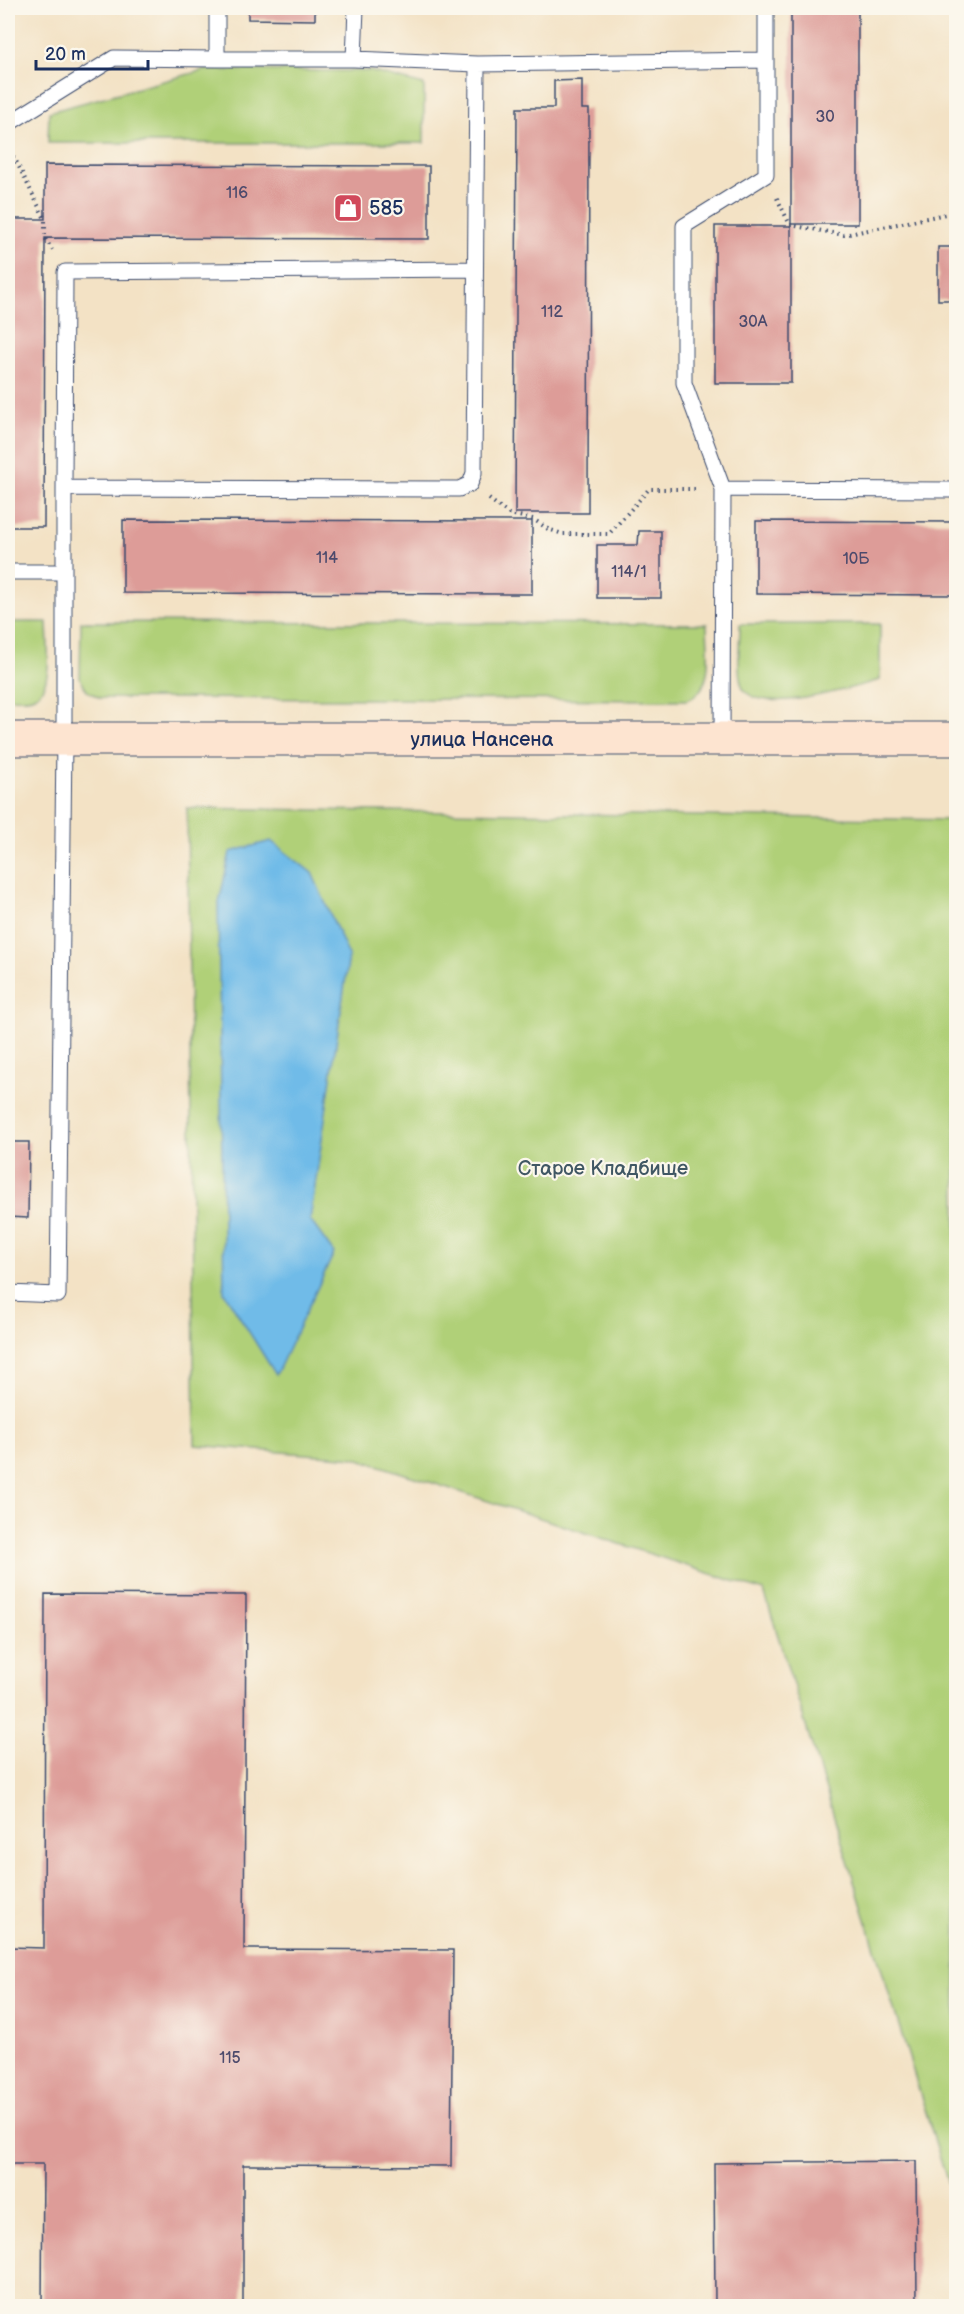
<svg xmlns="http://www.w3.org/2000/svg" width="964" height="2314" font-family="'Balsamiq Sans',sans-serif">
<rect width="100%" height="100%" fill="#fbf7ec"/>
<filter id="ink" filterUnits="userSpaceOnUse"><feTurbulence type="fractalNoise" baseFrequency=".0167" numOctaves="2"/><feDisplacementMap in="SourceGraphic" scale="12" xChannelSelector="R" yChannelSelector="G"/><feConvolveMatrix kernelMatrix="1 2 1 2 8 2 1 2 1" color-interpolation-filters="sRGB"/></filter>
<filter id="wash" filterUnits="userSpaceOnUse"><feTurbulence type="fractalNoise" baseFrequency=".008" numOctaves="4" result="noise"/><feDisplacementMap in="SourceGraphic" scale="24" xChannelSelector="R" yChannelSelector="G"/><feGaussianBlur stdDeviation="1.35" result="paint"/><feColorMatrix in="noise" values="0 0 0 0 0 0 0 0 0 0 0 0 0 0 0 0 0 1.4 0 .05"/><feComposite in="paint" operator="in"/></filter>
<g filter="url(#wash)">
<rect width="100%" height="100%" fill="#f3e2c5"/>
<path fill="#b0d078" stroke="#66806b" stroke-width="1.5" d="M204 70 370 71 424 85V143H48L49 112Z
M8 622H47C47 641 54 684 36 695 28 700 17 698 8 698Z
M81 622 707 624C707 649 716 689 687 700L100 698 87 691 80 678Z
M740 624H880V680C854 687 759 717 743 688 736 674 740 641 740 624Z
M187 808 956 820V2209L764 1591 356 1458 195 1445Z"/>
<path fill="#6fbbe8" stroke="#4575a3" stroke-width="1.5" d="M271 841 312 873 349 956 310 1220 334 1253 276 1375 224 1292 218 907 230 852Z"/>
<g id="blocks">
<path fill="#dd9c98" d="M248 8H315V20L248 19Z
M791 8H858V224H791Z
M582 80V109H589L588 513H515L517 108H554V81Z
M45 165 429 166V239L45 238 44 527H8V219H45Z
M715 226H791V383H715Z
M938 247H956V300H938Z
M123 520 532 521V594L123 593Z
M756 521 956 522V595L756 594Z
M639 531H661V598H597V545H638Z
M8 1142H29L28 1218 8 1217Z
M45 1594 246 1595 244 1949 453 1950 451 2166 243 2165V2306H42L43 2164H8V1947L44 1948Z
M916 2161 917 2306H715L714 2163Z"/>
</g>
</g>
<g filter="url(#ink)">
<use href="#blocks" fill-opacity="0" stroke="#3b4a6d" stroke-width="1.5"/>
<g fill="none" stroke-linecap="round" stroke-linejoin="round">
<g stroke="#3b4a6d" stroke-width="17">
<path id="lane" d="M217 59H354L356 8
M354 59 477 64
M8 124 114 58 217 59V8
M64 488 65 272 475 269
M723 489 956 490
M8 572H64
M722 739 723 489 684 383V226L766 175V60
M8 1293 58 1295 64 739V488L459 489 470 484 474 473 477 64 766 60V8"/>
</g>
<g stroke="#3b4a6d" stroke-width="35">
<g id="secondary">
<path id="s1" d="M8 739H956"/>
</g>
</g>
<path stroke="#3b4a6d" stroke-width="4" stroke-dasharray="1.5 4.5" stroke-linecap="butt" d="M11 151 45 219V238L52 250
M777 198 790 225 844 235 956 212
M489 499 509 514 533 519 548 529 563 534H609L649 489H695"/>
<use href="#lane" stroke="#fff" stroke-width="15"/>
<use href="#secondary" stroke="#fde4d0" stroke-width="33"/>
</g>
</g>
<defs>
<g id="shop-square" transform="scale(1.5)"><rect x="-9" y="-9" width="18" height="18" rx="4" fill="#d1495b" stroke="#fbf7ec"/><path d="M-5-2.5h2.3a2.7 3.5 0 0 1 5.4 0H5L5.5 6h-11ZM-1.5-2.5h3a1.5 2.3 0 0 0-3 0Z" fill="#fff"/></g>
</defs>
<g fill-rule="evenodd">
<use href="#shop-square" x="348" y="208"/>
</g>
<g text-anchor="middle" stroke-width="4.5" stroke-linejoin="round" paint-order="stroke">
<g font-size="16" fill="#4c4a6c">
<text x="825" y="122">30</text>
<text x="237" y="198">116</text>
<text x="552" y="317">112</text>
<text x="753" y="327">30А</text>
<text x="327" y="563">114</text>
<text x="856" y="564">10Б</text>
<text x="629" y="577">114/1</text>
<text x="230" y="2063">115</text>
</g>
<g font-size="20" fill="#1b2f5e" stroke="#fbf7ec" text-anchor="start">
<text x="369" y="215">585</text>
</g>
<g font-size="20" fill="#1b2f5e" stroke="#fbf7ec">
<text dy="7" stroke="none"><textPath href="#s1" startOffset="474">улица Нансена</textPath></text>
</g>
<g font-size="20" fill="#405764" stroke="#fbf7ec">
<text x="603" y="1175">Старое Кладбище</text>
</g>
</g>
<rect width="964" height="2314" fill="none" stroke="#fbf7ec" stroke-width="30"/>
<path d="M36 60v9h112v-9" fill="none" stroke="#1b2f5e" stroke-width="3"/>
<text x="45" y="60" font-size="18" fill="#1b2f5e" stroke="#fbf7ec" stroke-width="4.5" paint-order="stroke">20 m</text>
</svg>
